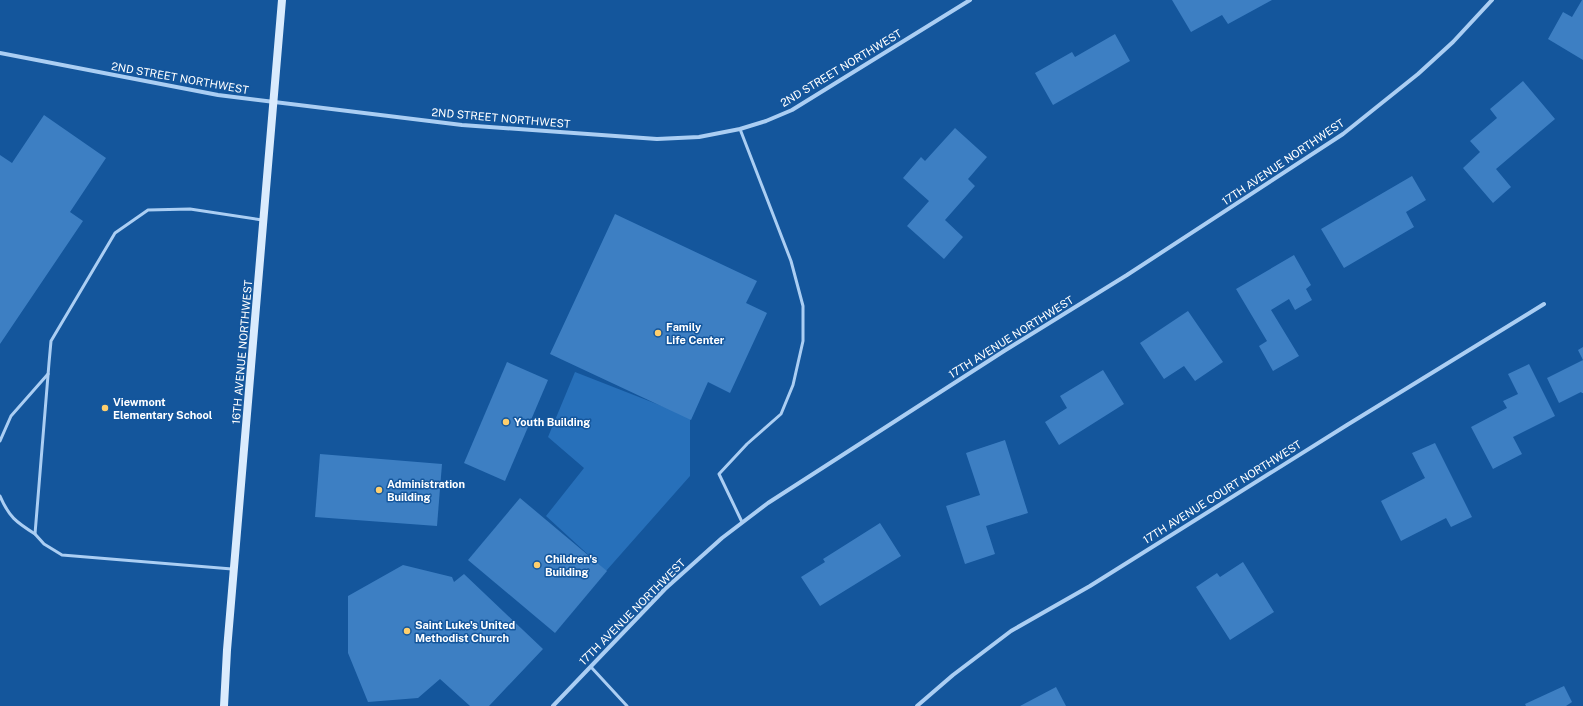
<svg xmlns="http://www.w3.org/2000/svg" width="1583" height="706" font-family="'Public Sans',sans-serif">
  <rect width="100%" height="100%" fill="#14569c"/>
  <path fill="#2770ba" d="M575,372L690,417V476L606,571L546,516L584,468L548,437Z"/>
  <g fill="#3d7fc3">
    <path d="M1172,0H1272L1228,24L1222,15L1191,32Z"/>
    <path d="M1582,0H1583V60L1548,39L1563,12L1572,17Z"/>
    <path d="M1115,34L1130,61L1053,105L1035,73L1072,52L1075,57Z"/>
    <path d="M1523,81L1555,119L1496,169L1511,187L1493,203L1463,168L1480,152L1470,141L1497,118L1490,109Z"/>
    <path d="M44,115L106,158L70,212L83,221L0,344V155L12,163Z"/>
    <path d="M955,128L987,157L968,179L975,186L945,220L963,237L944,259L907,226L929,201L903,178L921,157L925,161Z"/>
    <path d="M1412,176L1426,200L1406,212L1414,227L1344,268L1321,229Z"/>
    <path d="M615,214L757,281L746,303L767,313L730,393L708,382L691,420L550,354Z"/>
    <path d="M1294,255L1311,285L1306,289L1312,300L1295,310L1289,299L1271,310L1299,356L1273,371L1259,346L1267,341L1236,289Z"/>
    <path d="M1188,311L1223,362L1195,381L1184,366L1164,379L1140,343Z"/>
    <path d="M1583,347V393H1582L1581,392L1559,403L1547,378L1583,360L1578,350Z"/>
    <path d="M507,362L548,380L505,481L464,463Z"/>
    <path d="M1529,364L1555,416L1513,437L1522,454L1493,469L1471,427L1507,408L1503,401L1518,394L1508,374Z"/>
    <path d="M1103,370L1124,404L1059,445L1045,422L1067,408L1060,396Z"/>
    <path d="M1005,440L1028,513L986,526L995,554L965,564L946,506L980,495L966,453Z"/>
    <path d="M1435,443L1472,517L1451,527L1446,518L1401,541L1381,501L1425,478L1412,453Z"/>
    <path d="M320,454L442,464L437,526L315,517Z"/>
    <path d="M520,498L607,571L555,633L468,560Z"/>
    <path d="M880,523L901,556L820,606L801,577L825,562L823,559Z"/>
    <path d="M1243,562L1274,612L1230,640L1196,587L1217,573L1220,577Z"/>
    <path d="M403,565L452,577L454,582L464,574L543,649L489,706H470L440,679L418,698L368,702L348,653V596Z"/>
    <path d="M1564,686L1572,702L1566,706H1526L1525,704Z"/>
    <path d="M1056,687L1066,706H1020Z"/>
  </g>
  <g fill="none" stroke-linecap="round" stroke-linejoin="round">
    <g stroke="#abcef3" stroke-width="3">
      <path d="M740,129L791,261L803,306V341L793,385L781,414L747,444L719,474L742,522"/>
      <path d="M0,441L11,416L48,374"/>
      <path d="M0,496C9,517 16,522 35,534"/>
      <path d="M232,569L62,555L44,544L35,534L49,363L51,341L115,233L148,210L190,209L262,220"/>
      <path d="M591,667L627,706"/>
    </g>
    <g stroke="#abcef3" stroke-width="4">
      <path d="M0,53L218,95L462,125L657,139L699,137L740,129L766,121L792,110L970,0"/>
      <path d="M553,706L665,589L722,538L768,503L1004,351L1127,275L1343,134L1418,74L1453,42L1492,0"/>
      <path d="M917,706L953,675L1011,631L1090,586L1347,425L1544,304"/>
    </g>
    <path stroke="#daebfd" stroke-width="8" d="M224,706L227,650L282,0"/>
  </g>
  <g fill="#ffcf6d" stroke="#14569c" stroke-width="1.5">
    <circle cx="658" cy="333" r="4"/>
    <circle cx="105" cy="408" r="4"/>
    <circle cx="506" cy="422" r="4"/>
    <circle cx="379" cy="490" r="4"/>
    <circle cx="537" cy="565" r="4"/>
    <circle cx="407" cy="631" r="4"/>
  </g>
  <g text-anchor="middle" stroke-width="3" stroke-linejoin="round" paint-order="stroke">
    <g font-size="11" fill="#fff" stroke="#14569c">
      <text transform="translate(841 68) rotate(-31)" y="4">2ND STREET NORTHWEST</text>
      <text transform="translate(180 78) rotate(10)" y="4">2ND STREET NORTHWEST</text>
      <text transform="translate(501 118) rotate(5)" y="4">2ND STREET NORTHWEST</text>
      <text transform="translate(1283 162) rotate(-34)" y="4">17TH AVENUE NORTHWEST</text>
      <text transform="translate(1011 337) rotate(-32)" y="4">17TH AVENUE NORTHWEST</text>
      <text transform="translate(242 352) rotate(-85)" y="4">16TH AVENUE NORTHWEST</text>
      <text transform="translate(1222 492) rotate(-32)" y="4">17TH AVENUE COURT NORTHWEST</text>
      <text transform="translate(632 612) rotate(-45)" y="4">17TH AVENUE NORTHWEST</text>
    </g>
    <g font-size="11" font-weight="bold" fill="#fff" stroke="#14569c" text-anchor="start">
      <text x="666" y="331">Family<tspan x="666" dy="13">Life Center</tspan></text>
      <text x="113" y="406">Viewmont<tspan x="113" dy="13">Elementary School</tspan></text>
      <text x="514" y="426">Youth Building</text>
      <text x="387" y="488">Administration<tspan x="387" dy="13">Building</tspan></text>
      <text x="545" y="563">Children's<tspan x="545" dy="13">Building</tspan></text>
      <text x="415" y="629">Saint Luke's United<tspan x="415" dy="13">Methodist Church</tspan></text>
    </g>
  </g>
</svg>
